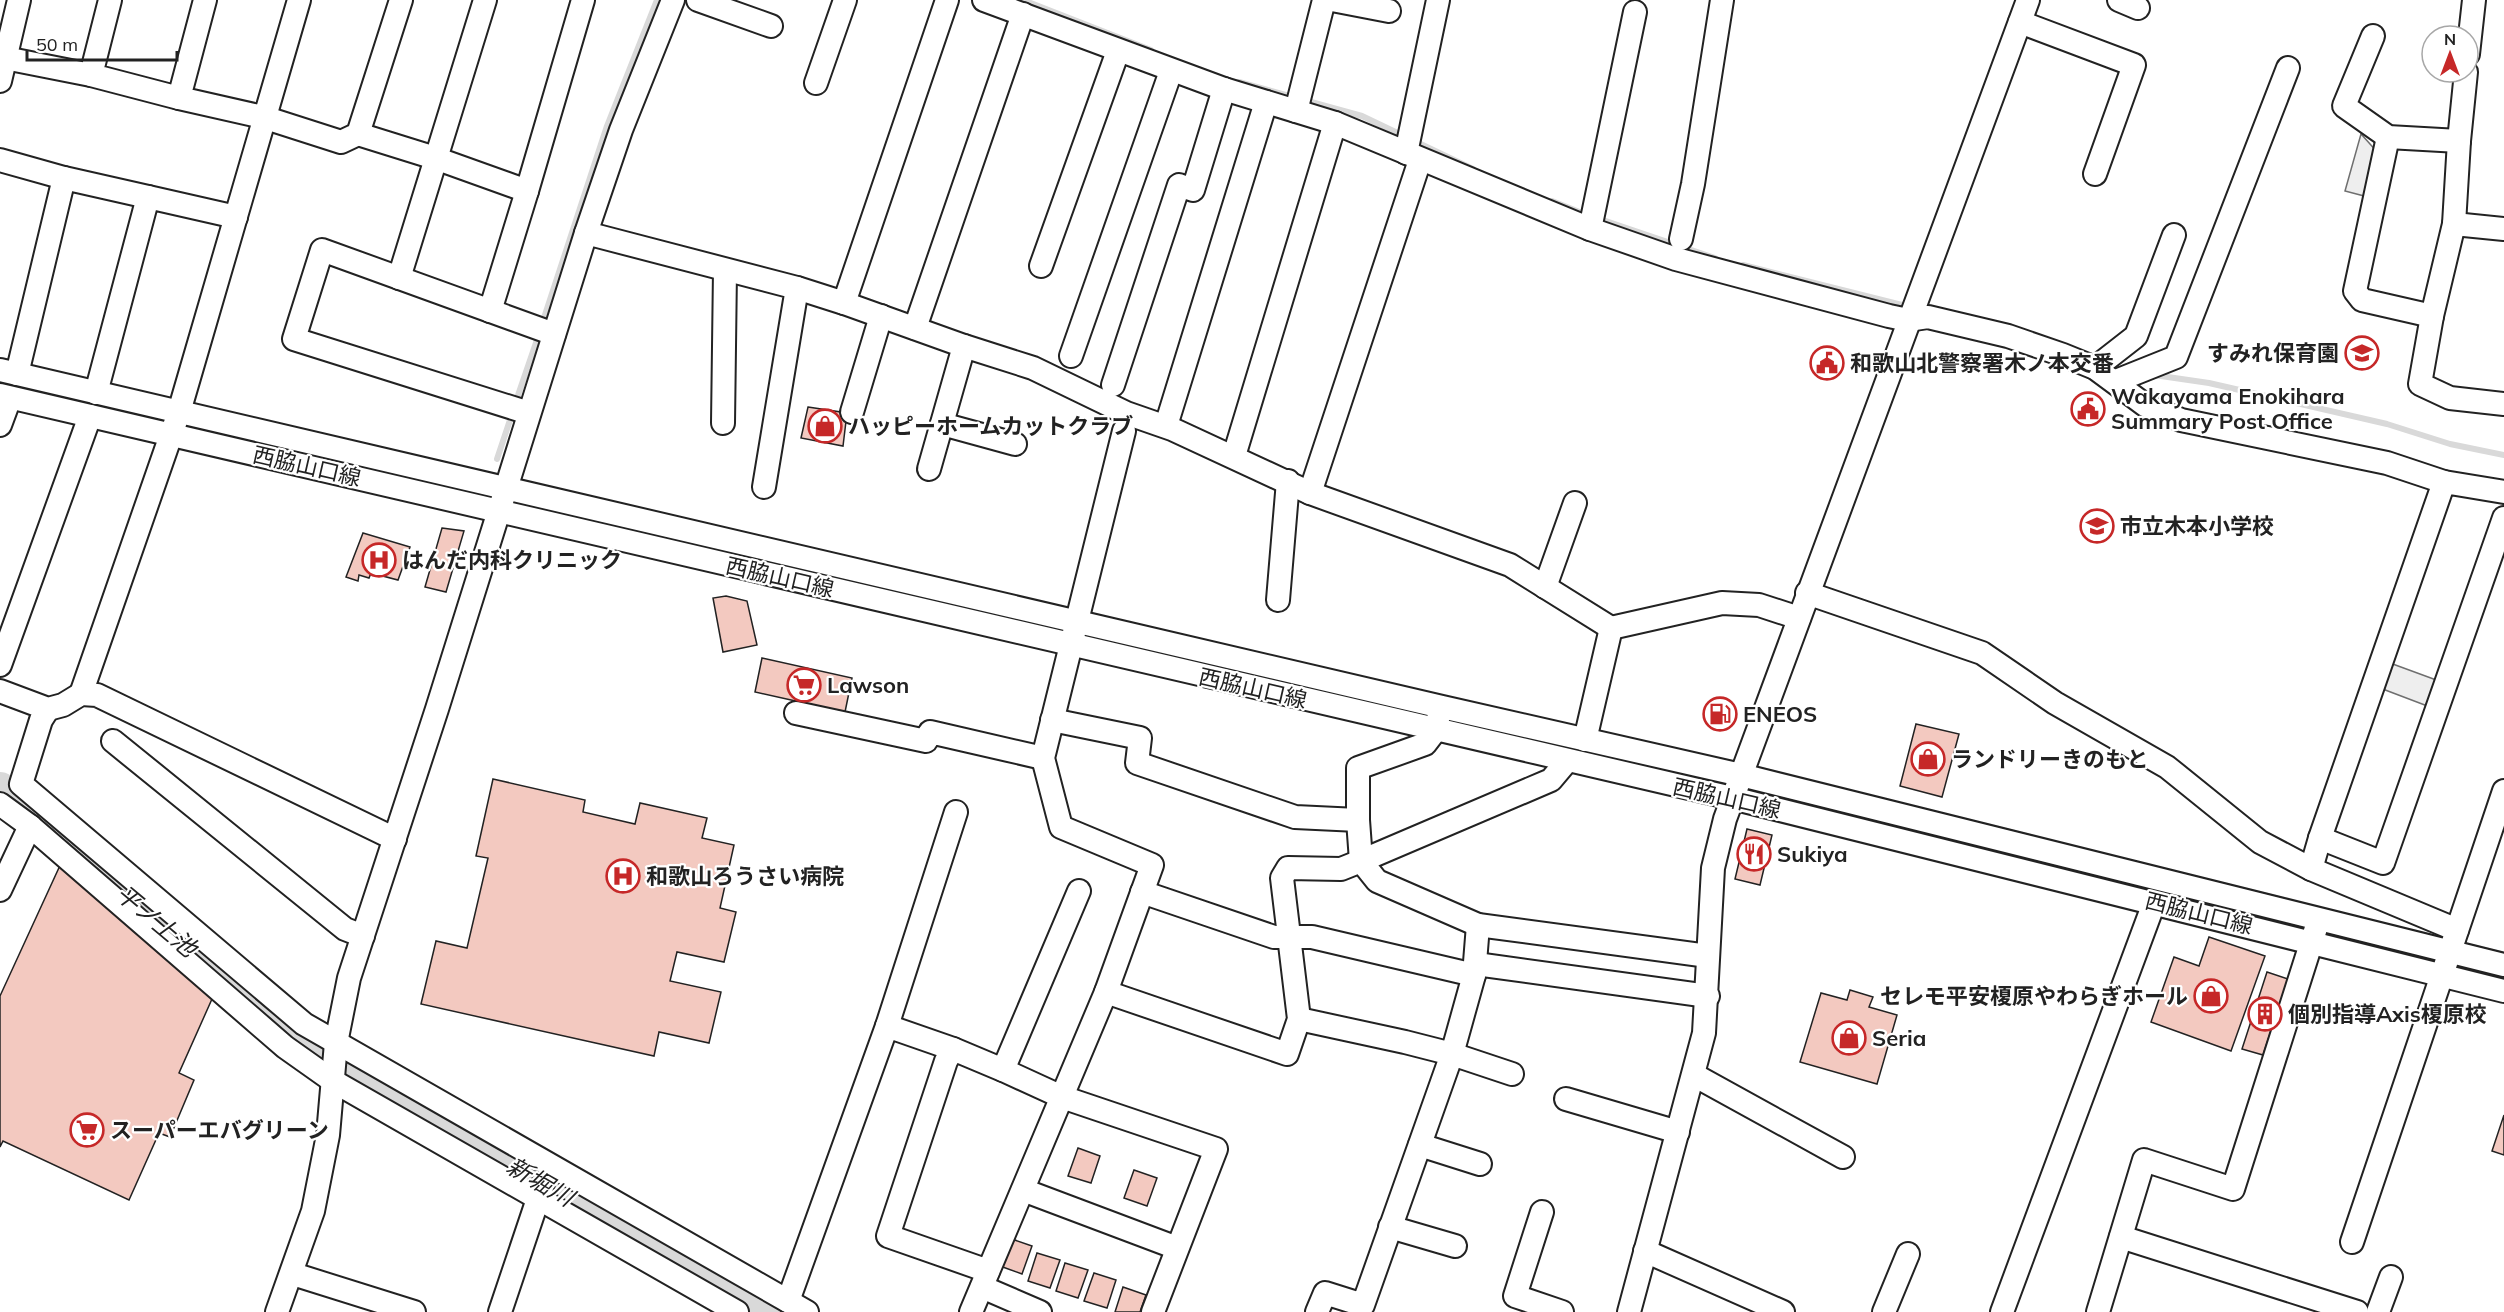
<svg xmlns="http://www.w3.org/2000/svg" width="2504" height="1312" font-family="Mulish,'Noto Sans JP',sans-serif">
  <rect width="100%" height="100%" fill="#fff"/>
  <g fill="#eee" stroke="#6f6f6f" stroke-width="1.5">
    <path d="M2361,134L2379,154L2368,197L2345,191Z"/>
    <path d="M2390,663L2439,681L2430,707L2380,688Z"/>
  </g>
  <g fill="none" stroke-linecap="round" stroke-linejoin="round">
    <g stroke="#d9d9d9" stroke-width="6">
      <path d="M1023,0L1151,50"/>
      <path d="M1239,82L1362,116L1473,169"/>
      <path d="M1552,201L1587,215"/>
      <path d="M1597,218L1715,258"/>
      <path d="M1743,265L1910,307"/>
      <path d="M542,324L607,126L657,0"/>
      <path d="M2154,375L2209,383L2387,424L2450,444L2504,455"/>
      <path d="M515,404L539,334"/>
      <path d="M497,459L512,414"/>
      <path d="M312,1051L313,1038"/>
    </g>
    <path stroke="#d9d9d9" stroke-width="36" d="M0,790L312,1051L767,1312"/>
  </g>
  <g fill="#f3c9c0" stroke="#222" stroke-width="1.5">
    <path d="M808,407L847,413L843,446L801,438Z"/>
    <path d="M442,528L464,531L446,592L425,587Z"/>
    <path d="M363,533L410,547L398,580L371,573L369,578L359,575L358,581L346,577Z"/>
    <path d="M726,596L747,601L757,645L723,652L713,598Z"/>
    <path d="M762,658L852,678L845,712L755,692Z"/>
    <path d="M1916,724L1959,734L1942,797L1900,786Z"/>
    <path d="M493,779L585,800L583,812L635,824L640,803L707,818L702,838L734,845L720,908L736,912L724,962L677,952L670,981L721,992L709,1043L659,1032L654,1056L421,1004L436,941L467,948L488,858L476,856Z"/>
    <path d="M1747,829L1772,835L1760,885L1735,879Z"/>
    <path d="M63,859L216,990L179,1073L194,1080L170,1137L159,1133L129,1200L3,1141L0,1147V996Z"/>
    <path d="M2209,937L2265,956L2231,1051L2151,1022L2174,957L2199,966Z"/>
    <path d="M2267,972L2288,979L2263,1055L2242,1049Z"/>
    <path d="M1850,990L1873,997L1869,1007L1897,1015L1877,1084L1800,1062L1821,993L1847,1000Z"/>
    <path d="M2504,1115V1155L2492,1151Z"/>
    <path d="M1078,1148L1100,1156L1091,1183L1068,1176Z"/>
    <path d="M1134,1170L1157,1178L1147,1206L1124,1198Z"/>
    <path d="M1009,1238L1032,1246L1022,1274L1000,1266Z"/>
    <path d="M1037,1253L1060,1260L1050,1288L1028,1281Z"/>
    <path d="M1065,1263L1088,1270L1078,1298L1056,1291Z"/>
    <path d="M1094,1273L1116,1280L1107,1308L1084,1301Z"/>
    <path d="M1123,1287L1146,1295L1140,1312H1115Z"/>
  </g>
  <g fill="none" stroke-linecap="round" stroke-linejoin="round">
    <defs>
      <g id="minor">
        <path d="M110,0L91,75L179,98"/>
        <path d="M205,0L179,98L263,117L341,142L358,134L401,0"/>
        <path d="M698,0L771,26"/>
        <path d="M984,0L1224,89L1335,123L1590,229L1676,259L1889,316L1908,320L1928,317L2008,336L2063,355L2095,368L2145,405L2181,420L2387,463L2444,482"/>
        <path d="M1332,0L1389,11"/>
        <path d="M2119,0L2138,8"/>
        <path d="M2020,22L2134,65L2095,174"/>
        <path d="M2373,36L2344,106L2388,137L2459,141"/>
        <path d="M2468,54L2474,0"/>
        <path d="M0,57L91,75"/>
        <path d="M2466,72L2459,141L2454,224L2432,316L2420,384L2450,398L2504,404"/>
        <path d="M0,81L19,0"/>
        <path d="M816,83L845,0"/>
        <path d="M1296,111L1324,0"/>
        <path d="M358,134L435,158L527,191L583,0"/>
        <path d="M2388,137L2355,291L2362,300L2432,316"/>
        <path d="M1406,153L1438,0"/>
        <path d="M0,160L64,178"/>
        <path d="M2454,224L2504,229"/>
        <path d="M1590,229L1635,12"/>
        <path d="M586,233L797,288L764,487"/>
        <path d="M1681,239L1693,184L1722,0"/>
        <path d="M1041,266L1118,51"/>
        <path d="M399,278L485,0"/>
        <path d="M797,288L844,303L947,0"/>
        <path d="M844,303L964,346L929,469"/>
        <path d="M490,311L527,191"/>
        <path d="M915,328L1023,14"/>
        <path d="M964,346L1033,368L1126,413L1172,429L1310,493L1510,565L1611,628"/>
        <path d="M1071,356L1171,71"/>
        <path d="M2095,368L2136,336L2174,235"/>
        <path d="M0,370L1442,707L1741,775L2504,965"/>
        <path d="M17,374L64,178L148,197"/>
        <path d="M2116,381L2176,357L2288,68"/>
        <path d="M1113,385L1179,185L1193,190L1224,89"/>
        <path d="M96,393L148,197L236,217"/>
        <path d="M0,395L1732,798L2504,991"/>
        <path d="M852,412L881,316"/>
        <path d="M529,413L294,339L322,250L554,334"/>
        <path d="M1169,416L1266,102"/>
        <path d="M723,423L725,270"/>
        <path d="M942,424L1015,444"/>
        <path d="M0,425L10,398"/>
        <path d="M1234,456L1335,123"/>
        <path d="M1310,493L1420,160"/>
        <path d="M1545,587L1575,503"/>
        <path d="M1807,593L1982,653L2055,703L2167,767L2260,842L2311,869L2457,930"/>
        <path d="M1278,600L1288,481"/>
        <path d="M0,665L90,416"/>
        <path d="M0,691L48,709L63,705L81,694L97,695L395,839"/>
        <path d="M81,694L179,412L299,0"/>
        <path d="M48,709L41,720L21,784L304,1024L807,1312"/>
        <path d="M796,713L926,741L930,732L1043,758"/>
        <path d="M1052,720L1140,738L1137,763L1295,817L1358,820V768L1425,744L1435,731L1438,719"/>
        <path d="M1585,740L1611,628L1722,603L1759,605L1799,618"/>
        <path d="M113,741L345,929L363,936"/>
        <path d="M0,804L30,826L285,1047L333,1081L737,1312"/>
        <path d="M1358,820L1361,861L1551,780L1567,761"/>
        <path d="M2320,838L2383,863L2504,518"/>
        <path d="M2311,869L2320,838L2444,482L2504,492"/>
        <path d="M0,890L30,826"/>
        <path d="M1142,892L1274,937H1312L1474,975"/>
        <path d="M1476,964L1708,996"/>
        <path d="M1106,992L1287,1054L1299,1019L1282,878L1288,868L1341,869L1361,861L1377,881L1478,925L1708,956"/>
        <path d="M1299,1019L1405,1042L1452,1054L1474,975L1478,925"/>
        <path d="M887,1026L956,812"/>
        <path d="M1003,1070L1062,1097L1216,1149L1153,1312"/>
        <path d="M1694,1075L1843,1157"/>
        <path d="M1566,1099L1678,1132"/>
        <path d="M1420,1145L1480,1164"/>
        <path d="M1023,1190L1177,1248"/>
        <path d="M1542,1212L1515,1296L1562,1312"/>
        <path d="M1390,1227L1455,1246"/>
        <path d="M2121,1237L2357,1312"/>
        <path d="M2352,1242L2504,791"/>
        <path d="M1645,1251L1783,1312"/>
        <path d="M988,1271L888,1236L946,1061L953,1049L1003,1070L1079,891"/>
        <path d="M293,1274L414,1312"/>
        <path d="M982,1287L1040,1312"/>
        <path d="M788,1301L887,1026L953,1049"/>
        <path d="M277,1312L313,1211L328,1135L336,1043L349,978L437,709L586,233L621,130L673,0"/>
        <path d="M500,1312L543,1184"/>
        <path d="M971,1312L1106,992L1152,865L1061,827L1043,758L1124,431"/>
        <path d="M1317,1312L1325,1293L1363,1305L1452,1054L1512,1074"/>
        <path d="M1629,1312L1704,1033L1713,868L1725,819L2028,0"/>
        <path d="M1884,1312L1908,1254"/>
        <path d="M2002,1312L2154,903"/>
        <path d="M2098,1312L2144,1160L2233,1189L2316,928"/>
        <path d="M2378,1312L2391,1277"/>
      </g>
    </defs>
    <use href="#minor" stroke="#222" stroke-width="26"/>
    <use href="#minor" stroke="#fff" stroke-width="22"/>
  </g>
  <defs>
    <symbol id="school-ring" viewBox="-11 -11 22 22"><circle r="9.5" fill="#fff" stroke="#c62828" stroke-width="1.5"/><path d="M0-5L7-2L0 1L-7-2ZM-4 1L0 2.5L4 1V4Q0 6-4 4Z" fill="#c62828"/></symbol>
    <symbol id="civic-ring" viewBox="-11 -11 22 22"><circle r="9.5" fill="#fff" stroke="#c62828" stroke-width="1.5"/><path d="M-.6-6.5H3V-4.5H.6V-3L4-1V1h2V6H-6V1h2V-1L-.6-3ZM-1.2 2.5V6h2.4V2.5Z" fill="#c62828"/></symbol>
    <symbol id="shop-ring" viewBox="-11 -11 22 22"><circle r="9.5" fill="#fff" stroke="#c62828" stroke-width="1.5"/><path d="M-5-2.5h2.3a2.7 3.5 0 0 1 5.4 0H5L5.5 6h-11ZM-1.5-2.5h3a1.5 2.3 0 0 0-3 0Z" fill="#c62828"/></symbol>
    <symbol id="hospital-ring" viewBox="-11 -11 22 22"><circle r="9.5" fill="#fff" stroke="#c62828" stroke-width="1.5"/><path d="M-5-5h3v3.5h4V-5h3V5h-3V1.5h-4V5h-3Z" fill="#c62828"/></symbol>
    <symbol id="supermarket-ring" viewBox="-11 -11 22 22"><circle r="9.5" fill="#fff" stroke="#c62828" stroke-width="1.5"/><path d="M-6-5.5h2.5l.6 2H6L4.5 2H-2.5L-4.4-4H-6ZM-1.5 3.2a1.3 1.3 0 1 0 .1 0ZM3 3.2a1.3 1.3 0 1 0 .1 0Z" fill="#c62828"/></symbol>
    <symbol id="fuel-ring" viewBox="-11 -11 22 22"><circle r="9.5" fill="#fff" stroke="#c62828" stroke-width="1.5"/><path d="M-5.5-6h7V0h2V4h1.3V-2.5L3-4.5l.8-.8L6-3V5H2.5V1h-1V6h-7ZM-4.2-4.7v3.2H.2V-4.7Z" fill="#c62828"/></symbol>
    <symbol id="restaurant-ring" viewBox="-11 -11 22 22"><circle r="9.5" fill="#fff" stroke="#c62828" stroke-width="1.5"/><path d="M-5-6h1v4h1v-4h1v4h1v-4h1v5L-1.5 .5V6h-2V.5L-5-1ZM5-6V6H3V1.5H1.5Q1.5-4 5-6Z" fill="#c62828"/></symbol>
    <symbol id="building-ring" viewBox="-11 -11 22 22"><circle r="9.5" fill="#fff" stroke="#c62828" stroke-width="1.5"/><path d="M-4-6H4V6H1V3H-1V6H-4ZM-2.5-4.3h1.7v1.8h-1.7ZM.8-4.3h1.7v1.8H.8ZM-2.5-1h1.7V.8h-1.7ZM.8-1h1.7V.8H.8Z" fill="#c62828"/></symbol>
  </defs>
  <g fill-rule="evenodd">
    <use href="#school-ring" x="2343" y="334" width="38" height="38"/>
    <use href="#civic-ring" x="1808" y="344" width="38" height="38"/>
    <use href="#civic-ring" x="2069" y="390" width="38" height="38"/>
    <use href="#shop-ring" x="806" y="407" width="38" height="38"/>
    <use href="#school-ring" x="2078" y="507" width="38" height="38"/>
    <use href="#hospital-ring" x="360" y="541" width="38" height="38"/>
    <use href="#supermarket-ring" x="785" y="666" width="38" height="38"/>
    <use href="#fuel-ring" x="1701" y="695" width="38" height="38"/>
    <use href="#shop-ring" x="1909" y="740" width="38" height="38"/>
    <use href="#restaurant-ring" x="1735" y="835" width="38" height="38"/>
    <use href="#hospital-ring" x="604" y="857" width="38" height="38"/>
    <use href="#shop-ring" x="2192" y="977" width="38" height="38"/>
    <use href="#building-ring" x="2246" y="995" width="38" height="38"/>
    <use href="#shop-ring" x="1830" y="1019" width="38" height="38"/>
    <use href="#supermarket-ring" x="68" y="1111" width="38" height="38"/>
  </g>
  <g text-anchor="middle" stroke-width="4.5" stroke-linejoin="round" paint-order="stroke">
    <g font-size="22" font-weight="bold" fill="#222" stroke="#fff" text-anchor="start">
      <text x="2339" y="361" text-anchor="end">すみれ保育園</text>
      <text x="1850" y="371">和歌山北警察署木ノ本交番</text>
      <text x="2111" y="404">Wakayama Enokihara<tspan x="2111" dy="25">Summary Post Office</tspan></text>
      <text x="848" y="434">ハッピーホームカットクラブ</text>
      <text x="2120" y="534">市立木本小学校</text>
      <text x="402" y="568">はんだ内科クリニック</text>
      <text x="827" y="693">Lawson</text>
      <text x="1743" y="722">ENEOS</text>
      <text x="1951" y="767">ランドリーきのもと</text>
      <text x="1777" y="862">Sukiya</text>
      <text x="646" y="884">和歌山ろうさい病院</text>
      <text x="2188" y="1004" text-anchor="end">セレモ平安榎原やわらぎホール</text>
      <text x="2288" y="1022">個別指導Axis榎原校</text>
      <text x="1872" y="1046">Seria</text>
      <text x="110" y="1138">スーパーエバグリーン</text>
    </g>
    <g font-size="22" fill="#222" stroke="#fff">
      <text transform="translate(307 466) rotate(13)" y="8">西脇山口線</text>
      <text transform="translate(780 577) rotate(13)" y="8">西脇山口線</text>
      <text transform="translate(1253 688) rotate(13)" y="8">西脇山口線</text>
      <text transform="translate(1727 798) rotate(13)" y="8">西脇山口線</text>
      <text transform="translate(2199 913) rotate(14)" y="8">西脇山口線</text>
    </g>
    <g font-size="24" font-style="italic" fill="#222" stroke="#fff">
      <text transform="translate(156 921) rotate(40)" y="8">平ノ上池</text>
      <text transform="translate(540 1182) rotate(30)" y="8">新堀川</text>
    </g>
  </g>
  <g transform="translate(2450 54)"><circle r="28" fill="#ffffff" stroke="#a7a7a7" stroke-width="1.5"/>
  <path d="M0-4.5L10 22L0 15L-10 22Z" fill="#c62828"/>
  <text y="-9" font-size="16" font-weight="bold" text-anchor="middle" fill="#222222">N</text>
  </g>
  <path d="M27 51v9h150v-9" fill="none" stroke="#222222" stroke-width="3"/>
  <text x="36" y="51" font-size="18" fill="#222222" stroke="#ffffff" stroke-width="4.5" paint-order="stroke">50 m</text>
</svg>
